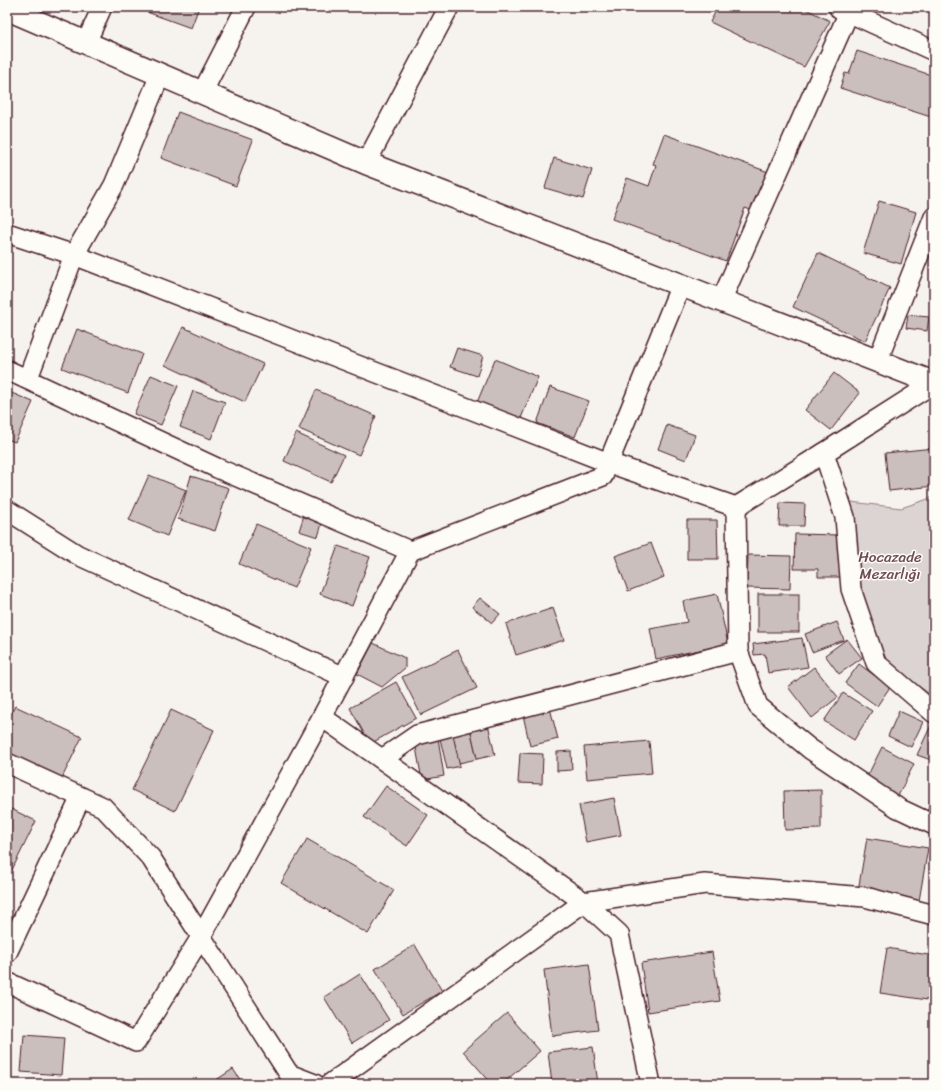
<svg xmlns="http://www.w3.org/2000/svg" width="941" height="1091" font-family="Sriracha,sans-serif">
  <rect width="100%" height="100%" fill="#f6f3ef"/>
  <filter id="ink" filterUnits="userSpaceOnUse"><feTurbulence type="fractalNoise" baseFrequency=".025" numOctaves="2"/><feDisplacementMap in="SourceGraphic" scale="8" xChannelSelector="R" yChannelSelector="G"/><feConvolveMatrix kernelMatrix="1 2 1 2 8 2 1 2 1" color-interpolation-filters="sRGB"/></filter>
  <g filter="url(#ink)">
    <path fill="#dcd4d2" stroke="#937a7e" d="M934,497V697L875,655L845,571L851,502L901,508Z"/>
    <g fill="#cbbfbe" stroke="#4a1f2b">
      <path d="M133,7H199L191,28Z"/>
      <path d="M718,7H802L830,21L804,67L710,22Z"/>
      <path d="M857,51L934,76V118L840,88L845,73L849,74Z"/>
      <path d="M178,112L253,140L236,186L161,158Z"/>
      <path d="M664,134L782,177L767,216L745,208L726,261L612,219L627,178L649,186L656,165L653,164Z"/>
      <path d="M554,158L592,170L583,199L545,188Z"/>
      <path d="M879,201L916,212L901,264L863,253Z"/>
      <path d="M818,253L890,288L865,341L793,307Z"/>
      <path d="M908,315L929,317L927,331L906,328Z"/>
      <path d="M183,327L263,364L245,402L165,365Z"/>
      <path d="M77,329L142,354L128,393L62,368Z"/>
      <path d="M457,348L483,356L477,376L450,367Z"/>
      <path d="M495,359L538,377L519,423L476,405Z"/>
      <path d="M834,373L860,393L831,430L805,410Z"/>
      <path d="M151,375L178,386L161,425L134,414Z"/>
      <path d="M550,387L589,401L575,437L537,423Z"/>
      <path d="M316,390L376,416L359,455L299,429Z"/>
      <path d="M7,391L33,402L15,442L7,439Z"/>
      <path d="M193,391L225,402L211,439L180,427Z"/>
      <path d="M667,425L695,435L686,460L658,449Z"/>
      <path d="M296,433L344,455L331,482L284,461Z"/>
      <path d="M934,448V486L889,491L885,453Z"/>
      <path d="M149,475L186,490L167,536L129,520Z"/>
      <path d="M191,476L229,488L215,531L178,519Z"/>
      <path d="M780,503L805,504L804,526H779Z"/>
      <path d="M304,515L323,520L318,537L299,531Z"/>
      <path d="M687,520H717L718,559H687Z"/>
      <path d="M256,524L311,547L294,588L239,564Z"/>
      <path d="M795,534L841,535L840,577H818V569H794Z"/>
      <path d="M651,543L664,577L628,591L615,556Z"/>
      <path d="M338,546L370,557L352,606L320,594Z"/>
      <path d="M748,555L791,556L790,589L747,588Z"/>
      <path d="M717,594L728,644L656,659L650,629L687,622L683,601Z"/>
      <rect x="758" y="594" width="41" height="38"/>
      <path d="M480,598L500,614L492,623L472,607Z"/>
      <path d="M553,608L564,640L516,655L506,624Z"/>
      <path d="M837,622L844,640L812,652L805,634Z"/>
      <path d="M802,638L808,667L768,673L765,654L754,655L753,644Z"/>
      <path d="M847,639L862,658L839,674L825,655Z"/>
      <path d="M373,643L405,658V668L382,687L357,674Z"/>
      <path d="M458,650L477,688L421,715L402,677Z"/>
      <path d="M859,664L890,687L877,706L845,683Z"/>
      <path d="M814,667L838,697L812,718L788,687Z"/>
      <path d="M396,682L416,718L370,744L350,708Z"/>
      <path d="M843,693L872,711L854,740L824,721Z"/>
      <path d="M15,706L82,737L62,778L7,752V722Z"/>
      <path d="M550,708L558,739L530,746L523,715Z"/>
      <path d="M171,710L214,730L175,811L132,790Z"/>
      <path d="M899,711L923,722L911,747L888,736Z"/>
      <path d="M933,721L934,722V761L917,755Z"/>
      <path d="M488,724L495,755L477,759L470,728Z"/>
      <path d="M470,728L477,759L459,763L452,731Z"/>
      <path d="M452,731L460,766L447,769L439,734Z"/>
      <path d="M438,738L444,776L422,780L415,742Z"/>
      <path d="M649,741L652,773L587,779L584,747Z"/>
      <path d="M882,747L914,764L898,796L866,779Z"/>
      <path d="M571,751L572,770L557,771V752Z"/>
      <path d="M520,753L543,754L542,784L518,783Z"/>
      <path d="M934,783V811L928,810Z"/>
      <path d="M386,786L428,815L407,846L364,817Z"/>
      <path d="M821,790V829L785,830L784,791Z"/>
      <path d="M614,798L621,835L586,842L579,805Z"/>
      <path d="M7,807L36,821L9,876L7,875Z"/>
      <path d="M867,838L928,848L919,901L858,891Z"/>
      <path d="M307,839L394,890L368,934L281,883Z"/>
      <path d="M415,945L442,991L403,1014L375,969Z"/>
      <path d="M887,948L934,956V1001L880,993Z"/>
      <path d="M712,952L720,1001L648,1012L641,963Z"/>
      <path d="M589,964L598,1030L552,1036L544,970Z"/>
      <path d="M360,974L389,1020L352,1043L324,997Z"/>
      <path d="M507,1013L540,1051L502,1084H492L463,1051Z"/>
      <path d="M24,1035L64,1038L61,1075L21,1072Z"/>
      <path d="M593,1047L598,1084H552L548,1052Z"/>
      <path d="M233,1069L243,1084H210Z"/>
    </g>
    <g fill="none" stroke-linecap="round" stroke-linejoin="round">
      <defs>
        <g id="street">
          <path d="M839,8L934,51"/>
          <path d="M86,43L102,7"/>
          <path d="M202,93L246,7"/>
          <path d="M366,163L449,7"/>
          <path d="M7,233L74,255L609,463L736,507L824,453L934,383"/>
          <path d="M721,301L849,12"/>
          <path d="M877,362L934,217"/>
          <path d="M7,370L217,468L410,551"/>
          <path d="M28,378L74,255L114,185L160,75"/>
          <path d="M824,453L845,517L851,589L876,663L934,713"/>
          <path d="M736,507L738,651L758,706L810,749L898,808L934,825"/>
          <path d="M7,510L78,555L344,677"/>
          <path d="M322,717L584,902L619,934L651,1084"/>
          <path d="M382,759L417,735L738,651"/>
          <path d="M7,763L103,807L151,858L289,1074L315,1084"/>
          <path d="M7,953L81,797"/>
          <path d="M7,982L136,1042L201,937L322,717L410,551L603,476L681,285"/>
          <path d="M330,1084L584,902L705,884L865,897L934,915"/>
        </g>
        <path id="secondary" d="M7,9L366,163L934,383"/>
      </defs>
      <use href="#street" stroke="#4a1f2b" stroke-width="22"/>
      <use href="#secondary" stroke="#4a1f2b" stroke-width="25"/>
      <use href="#street" stroke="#fdfcf7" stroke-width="19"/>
      <use href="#secondary" stroke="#fdfcf7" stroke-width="22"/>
    </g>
  </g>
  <g text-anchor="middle" stroke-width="3" stroke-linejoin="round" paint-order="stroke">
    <g font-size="15" fill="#6e4c55" stroke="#fdfcf7">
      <text x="890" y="562">Hocazade<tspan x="890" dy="17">Mezarlığı</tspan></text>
    </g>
  </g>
  <rect width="941" height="1091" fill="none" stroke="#fdfcf7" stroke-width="24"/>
  <rect x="12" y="12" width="917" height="1067" fill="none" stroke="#4a1f2b" stroke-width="1.5" filter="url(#ink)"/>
</svg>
